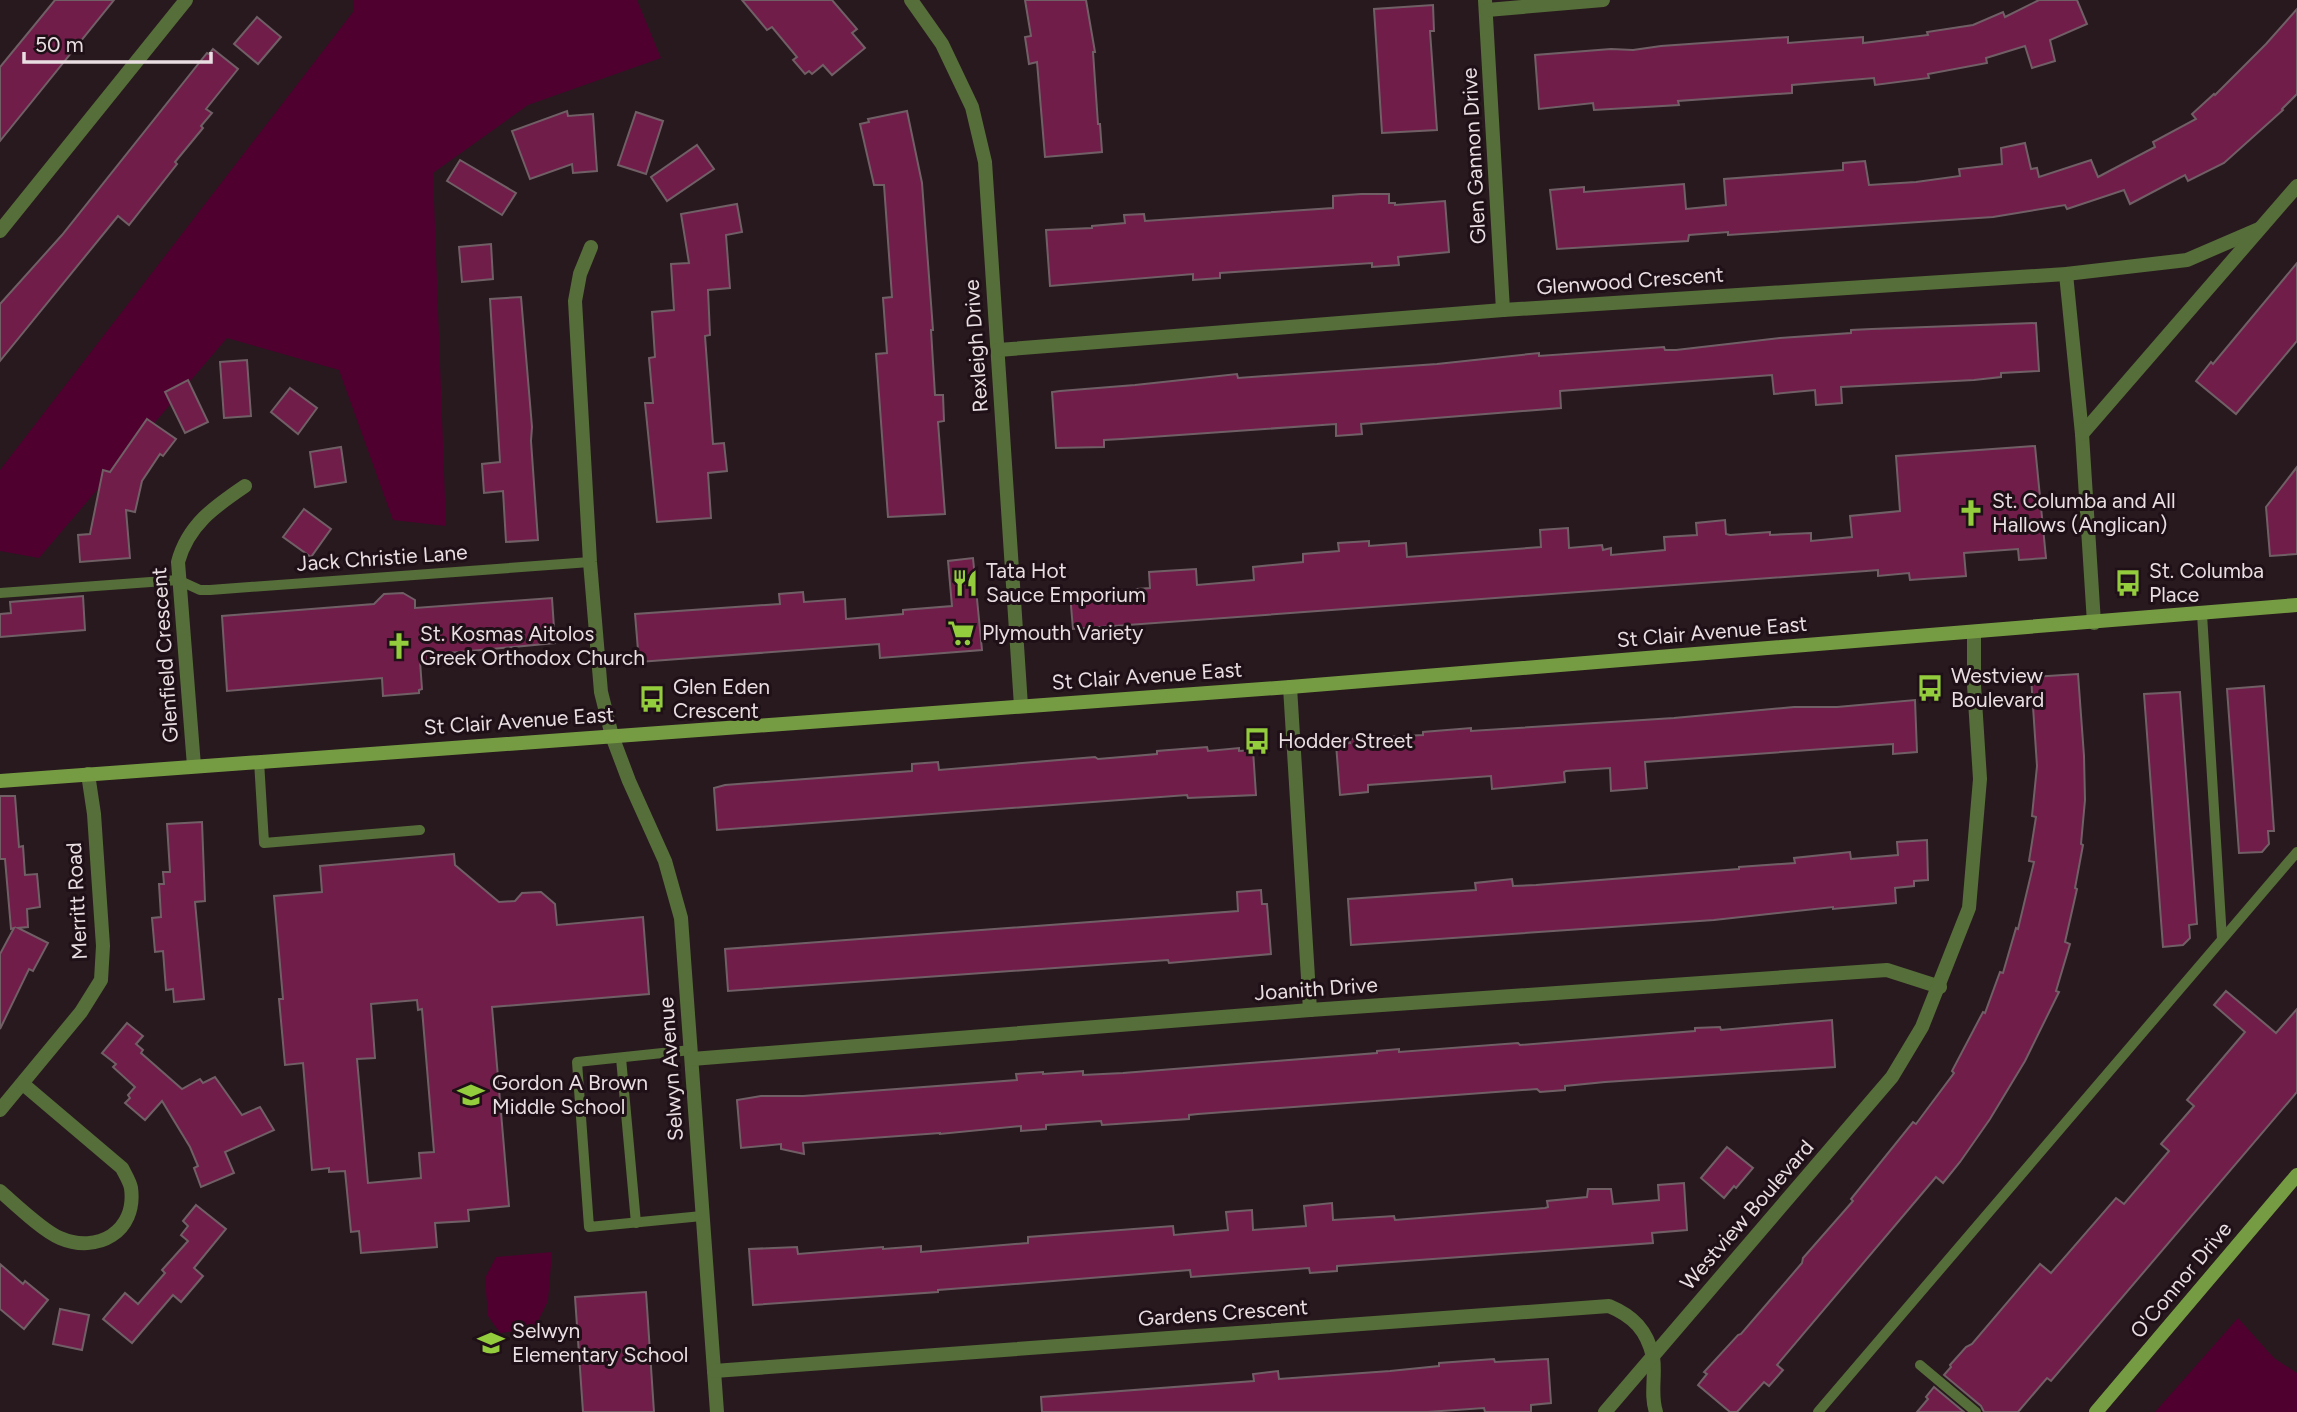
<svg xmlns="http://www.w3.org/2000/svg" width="2297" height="1412" font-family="Figtree,sans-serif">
  <rect width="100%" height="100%" fill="#28191f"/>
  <g fill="#4f002f">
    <path d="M354,0H637L661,58L528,105L433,173L446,526L393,520L339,370L227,338L39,558L0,551V470L353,12Z"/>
    <path d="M552,1252L548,1301L534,1329L500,1333L488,1316L485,1278L496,1257Z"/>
    <path d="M2238,1318L2274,1358L2297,1373V1412H2155Z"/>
  </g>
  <g fill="#701d4a" stroke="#715f66" stroke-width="2" fill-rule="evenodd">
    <path d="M55,0H114L0,141V67Z"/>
    <path d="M742,0H832L857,29L852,33L865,48L832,75L823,65L812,74L809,71L805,74L793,60L797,57L772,27L767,30Z"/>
    <path d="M1025,0H1086L1095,52H1093L1098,124H1100L1102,152L1045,157L1037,62L1029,64L1025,37L1031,36Z"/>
    <path d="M2039,0H2077L2087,24L2050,40L2055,61L2032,68L2025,46L1986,58L1987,63L1928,74L1929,78L1875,85L1874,78L1792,85V93L1678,101L1679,105L1594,110L1593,103L1539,109L1535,55L1611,49L1633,50L1661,46L1788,37V43L1863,37V43L1928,35L1927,32L1973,25L2003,12L2005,17Z"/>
    <path d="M1433,5L1434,31H1430L1437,130L1382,133L1374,9Z"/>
    <path d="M2297,9V94L2282,109L2283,110L2224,163L2188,181L2185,175L2130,204L2124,190L2067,209L2065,205L1993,217L1728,235V232L1689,235L1688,241L1557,249L1550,190L1584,187V192L1684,184L1686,209L1726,205L1724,179L1843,170V163L1865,161L1869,185L1916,182L1960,176L1959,169L2002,164L2001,148L2025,143L2031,169L2037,168L2039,177L2091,160L2098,177L2155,147L2153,142L2196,119L2192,114L2214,94L2215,95L2266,44Z"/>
    <path d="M257,17L281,37L258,64L234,44Z"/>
    <path d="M213,49L238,69L206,109L212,113L201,126L203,128L175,162L177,164L129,225L118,216L0,361V304L62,235L207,53L209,54Z"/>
    <path d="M567,111L568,116L593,114L597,171L573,173L572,164L530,179L512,131Z"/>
    <path d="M907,111L922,183L933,330H931L935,395H943L944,421L938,422L945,514L888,517L876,354L887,353L883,298L892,297L884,185H874L860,124L869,122L868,119Z"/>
    <path d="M636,112L663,121L646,174L618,165Z"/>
    <path d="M697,145L714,169L667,201L651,177Z"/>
    <path d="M460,160L516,193L502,215L447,181Z"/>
    <path d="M1361,194H1389V203H1395V205L1445,201L1449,252L1398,257L1399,265L1372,267V263L1220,273V278L1193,280V274L1050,286L1046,230L1092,228V226L1125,223L1124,215L1144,214L1145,221L1333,208V196Z"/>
    <path d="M737,204L742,232L726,235L730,288L708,290L710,335L705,336L713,444L724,443L727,471L708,473L711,518L657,522L645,403H653L649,358L655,357L652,312L674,310L671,264L689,263L681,214Z"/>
    <path d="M491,244L493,279L462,282L459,247Z"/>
    <path d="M2297,263V341L2236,414L2196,381L2211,362L2213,364Z"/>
    <path d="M521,297L532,427L531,441L538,540L506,542L503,491L484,493L482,464L500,462L490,299Z"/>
    <path d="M2036,323L2039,371L2001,373V377L1974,380L1841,387L1842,403L1816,405L1815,390L1774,394L1772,375L1560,391L1561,408L1361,424L1362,434L1336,436V424L1122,439L1104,440V447L1056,448L1052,392L1060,391L1135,385L1237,374L1238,378L1437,364L1539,353V356L1664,347L1665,350H1676L1780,338L1851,333V330L1872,329Z"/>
    <path d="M247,360L251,416L224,418L220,362Z"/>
    <path d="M188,380L208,422L185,433L165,392Z"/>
    <path d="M290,388L317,408L298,434L271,412Z"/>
    <path d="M147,419L176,439L163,456L160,454L142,481L135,512L126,510L130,558L80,562L78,535L90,534L103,470L110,472Z"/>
    <path d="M2035,446L2046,558L2019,560L2018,549L1964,553L1966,576L1910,580L1909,573L1878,576V570L1866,571L1073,629L1070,594L1150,588L1149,572L1196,569L1197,585L1254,580L1253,567L1303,562V554L1339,551L1338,543L1369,541V546L1406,543L1407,557L1489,551L1541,547L1540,530L1568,528L1569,548L1602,545L1603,550L1611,548V555L1665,550L1664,537L1697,535L1696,523L1725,520L1726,534L1730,535L1770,532V535L1811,533V541L1852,537L1850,516L1900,511L1896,456Z"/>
    <path d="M341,447L346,482L315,487L310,452Z"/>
    <path d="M2297,467V554L2270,556L2266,507Z"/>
    <path d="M304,509L331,529L311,557L283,537Z"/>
    <path d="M973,558L982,650L880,658L879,644L639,662L635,614L780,604L779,594L803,592L804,602L845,599L846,619L903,614V610L952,606L948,561Z"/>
    <path d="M403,593L415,600V608L552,598L555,643L449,653L450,658L420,661L422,689L419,690V693L383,696L382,678L227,691L222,616L374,604L384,594Z"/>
    <path d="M83,596L85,630L0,637V614L11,613L10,602Z"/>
    <path d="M2078,674L2084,756L2085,800L2081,844L2083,845L2075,888L2077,889L2065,942L2070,944L2056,991L2059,992L2025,1061L1990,1119L1960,1162L1943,1183L1936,1177L1777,1365L1783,1370L1769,1386L1764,1382L1737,1412H1730L1698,1385L1707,1374L1704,1372L1738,1335L1741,1334L1802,1263L1803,1258L1853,1201L1851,1199L1913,1122L1916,1124L1954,1073L1952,1071L1983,1012L1985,1013L2000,972L2003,973L2016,928L2018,929L2034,862L2029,861L2036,817L2032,816L2037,766L2031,677Z"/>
    <path d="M2264,686L2274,831H2268L2269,844L2262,852L2239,853L2227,689Z"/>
    <path d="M2180,692L2197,924L2189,925L2190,938L2183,945L2163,947L2144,694Z"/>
    <path d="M1915,700L1917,752L1893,754V744L1645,762L1647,788L1611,791L1610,768L1566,771L1564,772L1565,782L1492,789L1491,776L1368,785V792L1340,795L1336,744L1350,743L1349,739L1423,735V732L1471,728V731L1674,718L1794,707H1837Z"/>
    <path d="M1207,747L1208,751L1239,748V751L1253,750L1256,795L1188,798L1187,795L717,830L714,788L725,785L912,771V764L938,762L939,770L1095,757L1098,759L1157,754V751Z"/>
    <path d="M0,796H15L19,847L23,846L25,875L37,874L40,907L27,909L28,927L18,928L48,943L33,971L29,969L0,1029V954L14,928L11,929L5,859H0Z"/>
    <path d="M202,822L205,901L195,902L204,999L174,1002L173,989L166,990L163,951L155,952L152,918L161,917L159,884H164L163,872H170L167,824Z"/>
    <path d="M1927,840L1928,880L1914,881V886L1895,888L1896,903L1833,909V907L1714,920L1351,945L1348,899L1476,890L1475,883L1512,879L1513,886L1536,885L1739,869V867L1795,863L1794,858L1850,852L1851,859L1898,855L1897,842Z"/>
    <path d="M454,854L455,865L499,902L515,901L522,893L541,892L555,904L557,925L643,917L649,994L492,1007L509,1206L468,1210L469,1221L435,1223L437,1247L361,1253L359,1231L351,1232L345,1171L329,1172V1168L312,1170L303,1063L285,1065L279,999H283L274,896L322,892L320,866ZM417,1000L418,1010L422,1009L434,1152L419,1153L421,1178L368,1183L357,1059L375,1058L371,1004Z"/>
    <path d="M1261,890L1262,904H1267L1271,954L1169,963L1168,960L728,991L725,949L1238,911L1237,892Z"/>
    <path d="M2226,991L2276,1033L2297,1009V1092L2051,1381L2047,1378L2018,1412H1984L1981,1406L1944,1375L1951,1367L1950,1365L1966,1347L1972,1344L2040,1264L2051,1273L2116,1198L2124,1204L2169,1151L2161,1144L2194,1106L2187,1100L2245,1032L2214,1005Z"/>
    <path d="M1832,1020L1835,1067L1605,1082L1565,1086V1090L1540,1092L1537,1089L1198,1114L1189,1115V1119L1102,1125L1101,1121L1046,1125V1129L1021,1131V1126L940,1134V1133L803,1143L804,1154L781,1149V1144L741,1148L737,1100L761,1096H803L1017,1080L1016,1074L1043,1072V1074L1083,1071V1075L1123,1073L1377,1053V1051L1399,1049V1052L1518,1043L1520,1045L1695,1031V1028L1720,1027L1721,1030Z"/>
    <path d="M127,1023L143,1036L136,1044L143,1050L141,1053L182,1089L200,1079L203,1083L215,1077L242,1115L260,1107L274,1130L225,1152L234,1173L201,1187L194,1168L198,1166L190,1147L162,1101L145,1120L125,1103L130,1098L128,1095L135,1087L113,1067L116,1064L102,1053Z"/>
    <path d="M1727,1147L1753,1168L1736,1188L1734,1186L1724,1198L1701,1178Z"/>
    <path d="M1684,1183L1687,1230L1652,1233L1653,1243L1337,1266V1271L1310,1273L1309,1268L1191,1277L1190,1270L977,1287L938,1290V1292L753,1305L749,1249L797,1247L798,1254L883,1247V1249L921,1246V1252L1028,1243V1237L1173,1226L1174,1235L1228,1230L1226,1212L1252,1210L1253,1230L1306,1226L1304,1206L1332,1203L1333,1220L1394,1216L1395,1220L1545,1208L1548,1207L1547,1201L1587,1197L1588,1189H1611L1613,1204L1659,1200L1658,1185Z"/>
    <path d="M196,1205L226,1229L194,1268L203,1276L181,1302L173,1295L132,1343L103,1319L125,1293L138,1304L165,1273L162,1270L188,1241L181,1235L188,1226L183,1221Z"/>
    <path d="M0,1264L23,1284L25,1281L48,1300L24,1329L0,1309Z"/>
    <path d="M646,1292L654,1412H583L575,1297Z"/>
    <path d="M60,1309L89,1315L82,1350L53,1344Z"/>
    <path d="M1494,1359L1495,1362L1548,1359L1551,1403L1531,1405V1412H1485L1484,1408L1427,1412H1042L1041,1397L1254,1381L1253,1374L1278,1371L1279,1379L1390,1371L1439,1366V1363Z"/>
    <path d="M1934,1387L1964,1412H1917L1928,1399L1926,1397Z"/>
  </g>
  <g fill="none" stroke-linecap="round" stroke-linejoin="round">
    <g stroke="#566e39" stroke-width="10">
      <path d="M0,593L178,580L200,590H210L590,562"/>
      <path d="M2202,614L2222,939"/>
      <path d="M259,761L264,843L420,830"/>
      <path d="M691,1050L577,1062L589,1227L702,1216"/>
      <path d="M621,1058L636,1223"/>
      <path d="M1920,1365L1976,1412"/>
      <path d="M1818,1412L2297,852"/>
    </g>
    <g stroke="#566e39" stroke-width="14">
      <path d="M911,0L942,44L972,107L985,162L1021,706"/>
      <path d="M1485,0L1503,310"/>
      <path d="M1487,10L1603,0"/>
      <path d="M0,231L186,0"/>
      <path d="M591,247L580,274L575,301L590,562L601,692L612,736L629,781L665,861L681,918L717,1412"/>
      <path d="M2066,274L2082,434L2094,623"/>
      <path d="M998,350L1503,310L2066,274L2187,260L2259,229"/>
      <path d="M2082,434L2297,186"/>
      <path d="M1290,687L1310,1010"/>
      <path d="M194,766L178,562C188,525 214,507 245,486"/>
      <path d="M692,1059L1310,1010L1887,970L1940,987"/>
      <path d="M0,1110L81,1012L101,980L103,946L94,814L88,774"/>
      <path d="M0,1191C15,1204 43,1231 60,1238C97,1254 137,1232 131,1188C130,1182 125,1174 122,1168L23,1084"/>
      <path d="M714,1371L1609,1306C1633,1316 1647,1330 1653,1357C1656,1376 1650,1394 1656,1412"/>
      <path d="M1605,1412L1892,1077L1922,1027L1969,908L1980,779L1974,685V632"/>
    </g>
    <g stroke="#769c43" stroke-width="14">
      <path d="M0,781L1290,687L2297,605"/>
      <path d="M2096,1412L2297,1175"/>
    </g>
  </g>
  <defs>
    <symbol id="church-bare" viewBox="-9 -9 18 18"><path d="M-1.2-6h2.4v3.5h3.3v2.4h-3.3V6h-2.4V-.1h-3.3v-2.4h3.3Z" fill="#93cc3d" stroke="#1e1016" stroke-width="2.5" paint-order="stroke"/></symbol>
    <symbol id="restaurant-bare" viewBox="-9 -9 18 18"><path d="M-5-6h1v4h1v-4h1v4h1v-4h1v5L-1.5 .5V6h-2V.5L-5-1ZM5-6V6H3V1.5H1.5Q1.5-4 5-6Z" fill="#93cc3d" stroke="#1e1016" stroke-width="2.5" paint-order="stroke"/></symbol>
    <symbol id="bus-bare" viewBox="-9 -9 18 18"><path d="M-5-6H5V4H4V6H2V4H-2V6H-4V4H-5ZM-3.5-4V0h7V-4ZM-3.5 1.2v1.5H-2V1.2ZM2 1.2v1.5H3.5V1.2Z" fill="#93cc3d" stroke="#1e1016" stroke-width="2.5" paint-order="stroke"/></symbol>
    <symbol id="supermarket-bare" viewBox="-9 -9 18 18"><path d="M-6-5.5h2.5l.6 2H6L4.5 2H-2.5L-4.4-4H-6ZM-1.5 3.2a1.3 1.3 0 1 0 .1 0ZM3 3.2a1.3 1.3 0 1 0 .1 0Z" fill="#93cc3d" stroke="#1e1016" stroke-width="2.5" paint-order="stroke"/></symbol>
    <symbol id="school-bare" viewBox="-9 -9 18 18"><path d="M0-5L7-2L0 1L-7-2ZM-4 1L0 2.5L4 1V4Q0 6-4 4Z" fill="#93cc3d" stroke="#1e1016" stroke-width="2.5" paint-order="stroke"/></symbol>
  </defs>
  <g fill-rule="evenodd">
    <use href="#church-bare" x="1952" y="494" width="38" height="38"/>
    <use href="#restaurant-bare" x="946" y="564" width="38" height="38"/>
    <use href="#bus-bare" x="2109" y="564" width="38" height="38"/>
    <use href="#supermarket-bare" x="942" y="614" width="38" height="38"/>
    <use href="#church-bare" x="380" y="627" width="38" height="38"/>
    <use href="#bus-bare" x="1911" y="669" width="38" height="38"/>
    <use href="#bus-bare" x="633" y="680" width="38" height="38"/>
    <use href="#bus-bare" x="1238" y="722" width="38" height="38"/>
    <use href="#school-bare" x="452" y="1076" width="38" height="38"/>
    <use href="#school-bare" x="472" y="1324" width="38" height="38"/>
  </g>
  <g text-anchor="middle" stroke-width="6" stroke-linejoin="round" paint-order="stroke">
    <g font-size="21" fill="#e9dee2" stroke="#1e1016">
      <text transform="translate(1474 156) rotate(-93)" y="7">Glen Gannon Drive</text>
      <text transform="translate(1630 281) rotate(-4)" y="7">Glenwood Crescent</text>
      <text transform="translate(976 346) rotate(-94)" y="7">Rexleigh Drive</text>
      <text transform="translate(382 558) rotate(-4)" y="7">Jack Christie Lane</text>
      <text transform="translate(1712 632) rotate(-5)" y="7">St Clair Avenue East</text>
      <text transform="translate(165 655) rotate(-94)" y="7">Glenfield Crescent</text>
      <text transform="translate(1147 676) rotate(-4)" y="7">St Clair Avenue East</text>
      <text transform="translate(519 721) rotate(-4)" y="7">St Clair Avenue East</text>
      <text transform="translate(77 901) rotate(-93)" y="7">Merritt Road</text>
      <text transform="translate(1316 989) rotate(-4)" y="7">Joanith Drive</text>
      <text transform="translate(671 1069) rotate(-94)" y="7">Selwyn Avenue</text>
      <text transform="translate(1747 1215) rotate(-49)" y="7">Westview Boulevard</text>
      <text transform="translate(2181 1280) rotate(-50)" y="7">O'Connor Drive</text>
      <text transform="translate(1223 1313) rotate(-4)" y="7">Gardens Crescent</text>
    </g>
    <g font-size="21" fill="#e9dee2" stroke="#1e1016" text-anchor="start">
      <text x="1992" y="508">St. Columba and All<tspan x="1992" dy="24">Hallows (Anglican)</tspan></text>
      <text x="986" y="578">Tata Hot<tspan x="986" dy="24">Sauce Emporium</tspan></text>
      <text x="2149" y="578">St. Columba<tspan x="2149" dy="24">Place</tspan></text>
      <text x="982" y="640">Plymouth Variety</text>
      <text x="420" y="641">St. Kosmas Aitolos<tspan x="420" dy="24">Greek Orthodox Church</tspan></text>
      <text x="1951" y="683">Westview<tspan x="1951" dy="24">Boulevard</tspan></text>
      <text x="673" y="694">Glen Eden<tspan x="673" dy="24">Crescent</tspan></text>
      <text x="1278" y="748">Hodder Street</text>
      <text x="492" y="1090">Gordon A Brown<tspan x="492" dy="24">Middle School</tspan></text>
      <text x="512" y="1338">Selwyn<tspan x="512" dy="24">Elementary School</tspan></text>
    </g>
  </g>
  <path d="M24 52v10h187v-10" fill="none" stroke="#e9dee2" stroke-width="3.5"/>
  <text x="35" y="52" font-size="21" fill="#e9dee2" stroke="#1e1016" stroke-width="5" paint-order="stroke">50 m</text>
</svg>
